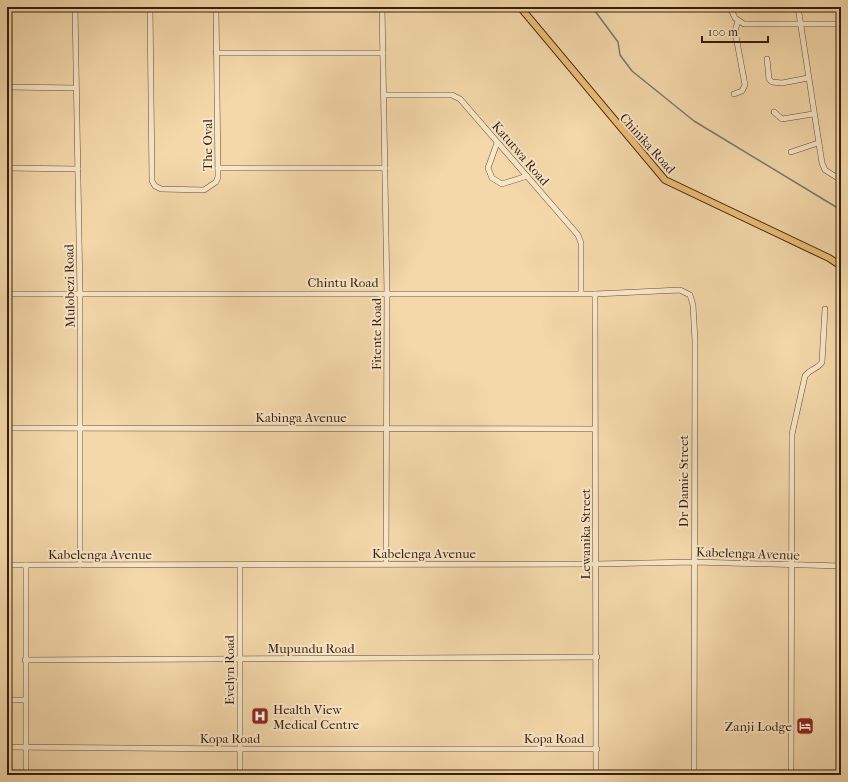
<svg xmlns="http://www.w3.org/2000/svg" width="848" height="782" font-family="'IM FELL French Canon',serif">
  <rect width="100%" height="100%" fill="#f4d8aa"/>
  <filter id="stains"><feTurbulence type="fractalNoise" baseFrequency=".005" numOctaves="4"/><feColorMatrix values="0 0 0 0 .2 0 0 0 0 .09 0 0 0 0 .02 0 0 0 .5 -.17"/></filter>
  <radialGradient id="worn" r=".72"><stop offset=".6" stop-color="#630" stop-opacity="0"/><stop offset="1" stop-color="#630" stop-opacity=".3"/></radialGradient>
  <g fill="none" stroke-linecap="round" stroke-linejoin="round">
    <path stroke="#757a6f" stroke-width="1.5" d="M592,7L618,42L620,55L632,71L694,121L841,210"/>
    <defs>
      <g id="minor">
        <path d="M75,7L80,294V565"/>
        <path d="M150,7L152,181L155,186L161,189L204,190L216,182L218,177L216,7"/>
        <path d="M382,7L387,293L386,564"/>
        <path d="M730,7L735,18L744,24H841"/>
        <path d="M798,7L822,163L825,170L841,180"/>
        <path d="M216,53H383"/>
        <path d="M767,59L769,79L772,82L782,83L808,78"/>
        <path d="M7,87L76,88"/>
        <path d="M734,94L742,91L745,85L735,31L738,21"/>
        <path d="M384,95H452L460,99L578,235L581,243V293"/>
        <path d="M774,112L782,119L813,114"/>
        <path d="M497,143L488,168L492,178L502,184L527,176"/>
        <path d="M791,152L818,143"/>
        <path d="M7,168L78,169"/>
        <path d="M218,168H385"/>
        <path d="M7,294H595L680,290L690,295L693,305L695,341L694,775"/>
        <path d="M595,294L596,775"/>
        <path d="M7,428L595,429"/>
        <path d="M7,565L596,564L694,562L841,566"/>
        <path d="M26,565V775"/>
        <path d="M240,565V775"/>
        <path d="M25,660L597,657"/>
        <path d="M7,700H25"/>
        <path d="M7,747L240,749H597"/>
        <path d="M791,775L792,434L805,376C810,369 818,369 822,362L825,309"/>
      </g>
      <path id="major" d="M520,7L665,180L829,258L841,266"/>
    </defs>
    <use href="#minor" stroke="#674c34" stroke-width="6"/>
    <use href="#major" stroke="#381d0c" stroke-width="8"/>
    <use href="#minor" stroke="#f8e6c8" stroke-width="5"/>
    <use href="#major" stroke="#eabc75" stroke-width="6"/>
  </g>
  <defs>
    <symbol id="hospital-square" viewBox="-11 -11 22 22"><rect x="-9" y="-9" width="18" height="18" rx="4" fill="#8f2418" stroke="#f8e6c8"/><path d="M-5-5h3v3.5h4V-5h3V5h-3V1.5h-4V5h-3Z" fill="#fff"/></symbol>
    <symbol id="hotel-square" viewBox="-11 -11 22 22"><rect x="-9" y="-9" width="18" height="18" rx="4" fill="#8f2418" stroke="#f8e6c8"/><path d="M-6-4.5h1.5V1H6V5H4.5V3h-9V5H-6ZM-4 0a1.8 1.8 0 1 1 3.6 0ZM.5 0V-2.5h3Q6-2.5 6 0Z" fill="#fff"/></symbol>
  </defs>
  <g fill-rule="evenodd">
    <use href="#hospital-square" x="250" y="706" width="20" height="20"/>
    <use href="#hotel-square" x="795" y="716" width="20" height="20"/>
  </g>
  <g text-anchor="middle" stroke-width="4" stroke-linejoin="round" paint-order="stroke">
    <g font-size="13" fill="#381d0c" stroke="#f8e6c8">
      <text transform="translate(648 143) rotate(48)" y="5">Chinika Road</text>
      <text transform="translate(207 145) rotate(-90)" y="5">The Oval</text>
      <text transform="translate(521 153) rotate(49)" y="5">Katutwa Road</text>
      <text x="343" y="287">Chintu Road</text>
      <text transform="translate(69 286) rotate(-91)" y="5">Mulobezi Road</text>
      <text transform="translate(376 334) rotate(-90)" y="5">Fitente Road</text>
      <text x="301" y="422">Kabinga Avenue</text>
      <text transform="translate(683 481) rotate(-90)" y="5">Dr Damie Street</text>
      <text transform="translate(585 534) rotate(-90)" y="5">Lewanika Street</text>
      <text x="424" y="558">Kabelenga Avenue</text>
      <text transform="translate(748 553) rotate(2)" y="5">Kabelenga Avenue</text>
      <text x="100" y="559">Kabelenga Avenue</text>
      <text x="311" y="653">Mupundu Road</text>
      <text transform="translate(229 670) rotate(-90)" y="5">Evelyn Road</text>
      <text x="230" y="743">Kopa Road</text>
      <text x="554" y="743">Kopa Road</text>
    </g>
    <g font-size="13" fill="#381d0c" stroke="#f8e6c8" text-anchor="start">
      <text x="273" y="714">Health View<tspan x="273" dy="15">Medical Centre</tspan></text>
      <text x="792" y="731" text-anchor="end">Zanji Lodge</text>
    </g>
  </g>
  <rect width="848" height="782" fill="none" stroke="#f4d8aa" stroke-width="24"/>
  <rect x="8" y="8" width="832" height="766" fill="none" stroke="#381d0c" stroke-width="2"/>
  <rect x="12" y="12" width="824" height="758" fill="none" stroke="#381d0c"/>
  <path d="M702 36v6h66v-6" fill="none" stroke="#381d0c" stroke-width="2"/>
  <text x="708" y="36" font-size="12" fill="#381d0c" stroke="#f8e6c8" stroke-width="3" paint-order="stroke">100 m</text>
  <rect width="100%" height="100%" filter="url(#stains)"/>
  <rect width="100%" height="100%" fill="url(#worn)"/>
</svg>
